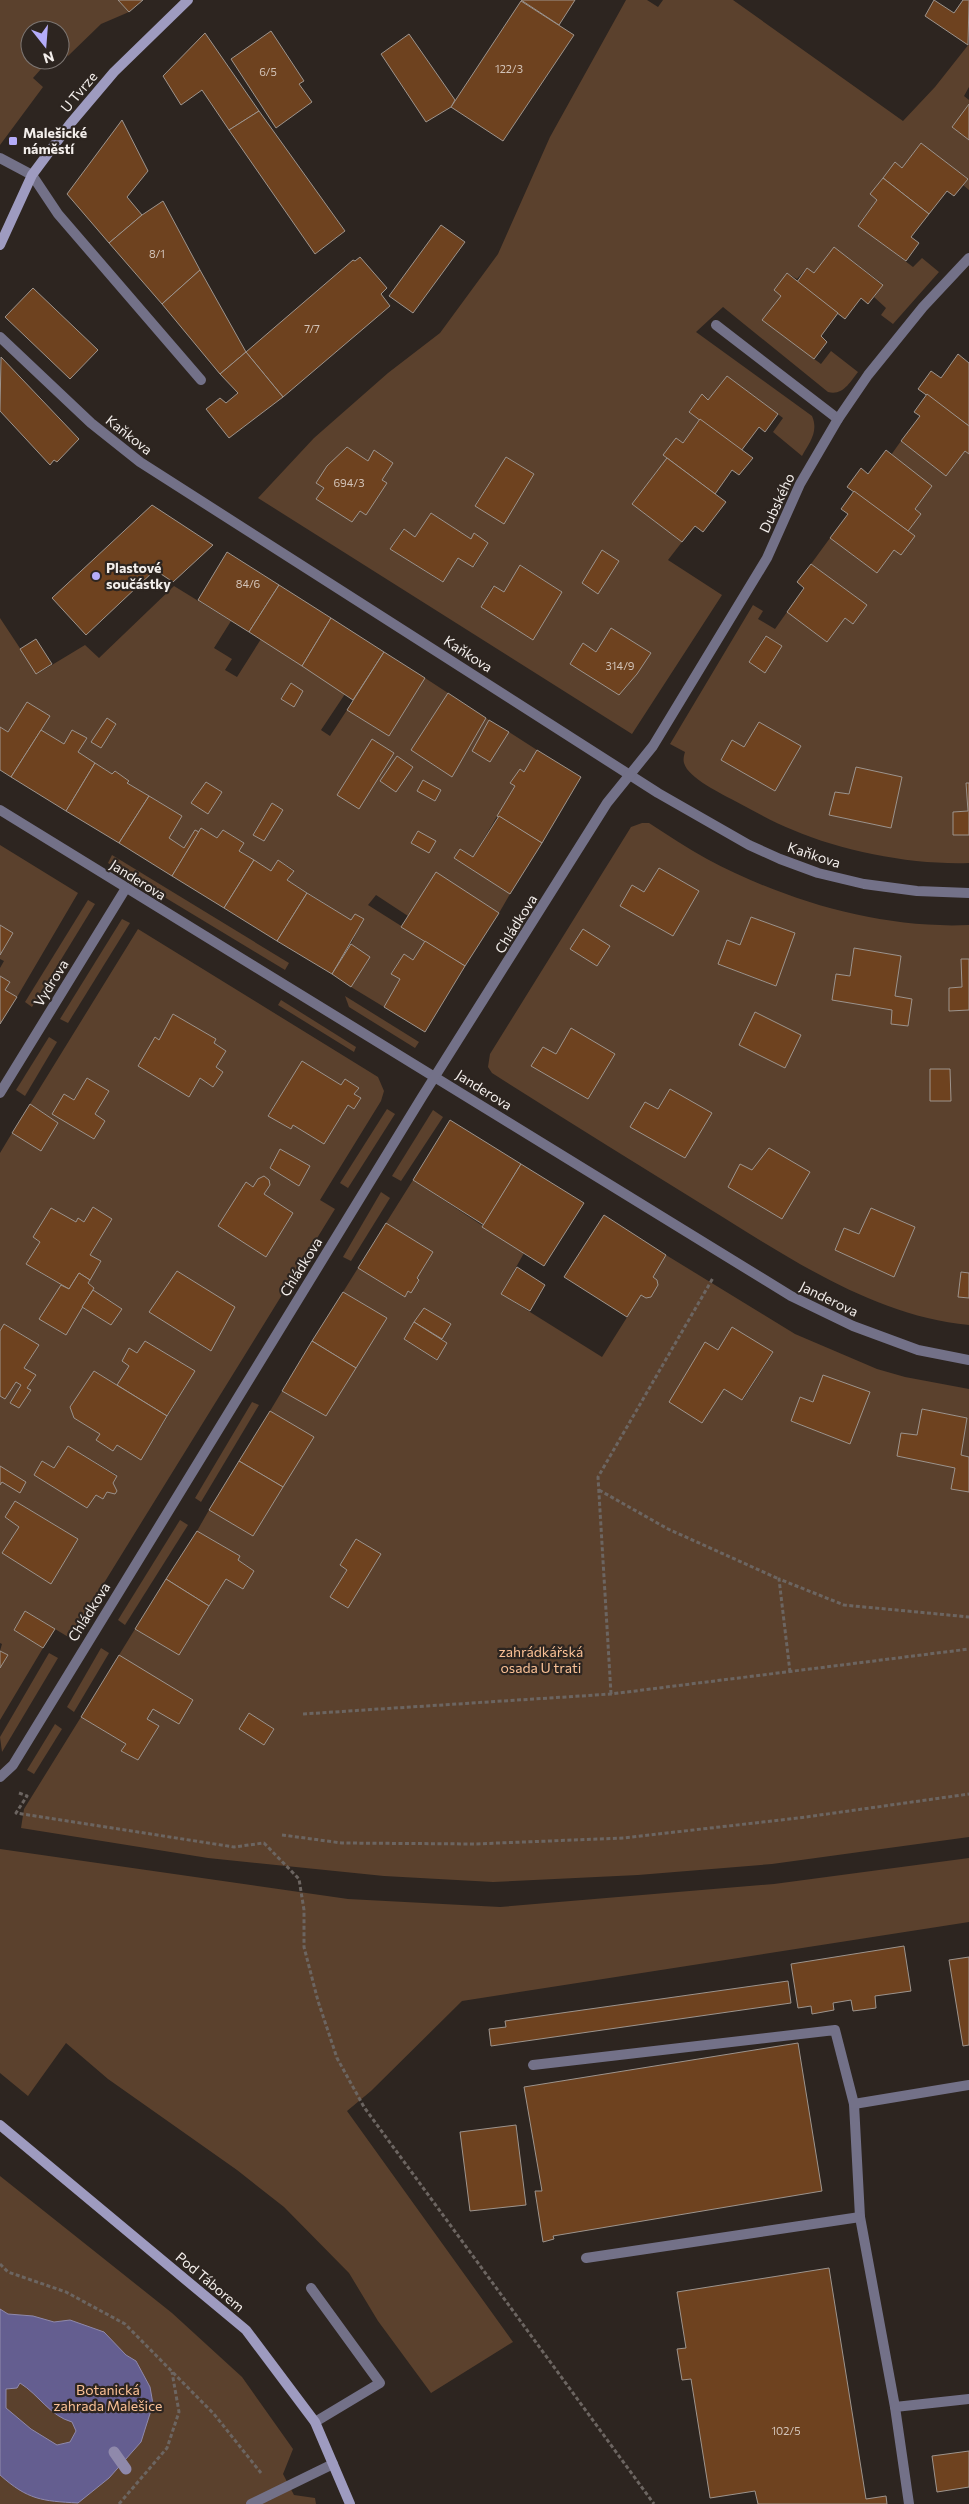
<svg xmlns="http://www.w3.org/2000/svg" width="969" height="2504" font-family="Commissioner,sans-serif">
  <rect width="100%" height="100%" fill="#2d2520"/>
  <g fill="#5b412d" fill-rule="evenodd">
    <path d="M0,0H118L129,12L101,24L68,56L60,49V30H30V60H49L33,78L43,87L0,145Z"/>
    <path d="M626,0H647L658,7L663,0H733L903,121L935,87L969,44V87L964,96L969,100V104L952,127L969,140V190L963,185L968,179L921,143L902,168L895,163L870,194L877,200L858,225L913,267L922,258L939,272L893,324L881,315L886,308L874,297L883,284L834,247L814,273L807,268L797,279L787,273L774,290L781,296L762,320L821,364L831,351L858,372C850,382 843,396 828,392L723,307L696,332L812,416C819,432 809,443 802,456L773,432L783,418L727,376L708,400L702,395L689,411L700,420L683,443L676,438L664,454L667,458L632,504L682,542L668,560L722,595L632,734L258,498L314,438L388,373L440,333L498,254L550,137ZM347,447L368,461L374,450L393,463L382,480L366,515L360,511L317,499L324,488L316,483ZM506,457L534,474L475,505ZM431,513L471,539L474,533L488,543L474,567L458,558L442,582L390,549L403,529L415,537ZM602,550L619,561L598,594L582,583ZM521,565L562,592L533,640L481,607L493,586L504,592ZM611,628L651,653L637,674L619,694L570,664L583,643L596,652Z"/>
    <path d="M901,441L946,476L965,451L969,454V783H966L968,811L953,812L954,835H969V863C914,865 844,852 793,830C773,822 754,811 735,801C722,794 688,778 684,763C683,760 684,755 685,752L670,744L753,605L763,611L758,619L775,629L787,612L827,642L845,618L853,624L867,605L811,564L830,538L877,573L894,550L901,555L915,536L908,531L921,514L915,509L932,486L891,455ZM765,636L782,646L765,673L749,662ZM759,722L801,746L775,791L722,760L732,741L744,747ZM856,768L902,777L891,828L829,815L835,792L849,794Z"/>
    <path d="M174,586L231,621L214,648L232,659L225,670L237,677L261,639L345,694L321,730L330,736L347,710L389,736L425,678L448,693L411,750L452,777L486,718L489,720L472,751L490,762L509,732L537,750L524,772L520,769L511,783L515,786L473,857L460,849L454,858L510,894L499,913L436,873L408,916L376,895L368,905L425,941L413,960L404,954L391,973L400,979L384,1007L351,987L370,957L351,944L363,919L355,914L351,920L287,880L294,870L278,860L271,871L239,851L243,842L223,830L217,838L201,828L199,832L195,830L184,848L169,838L182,816L127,783L129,781L115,771L112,774L78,752L87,738L72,730L64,744L41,730L50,716L27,702L8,732L0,727V618L37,674L85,645L99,658ZM291,684L303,691L294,706L281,698ZM107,718L116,725L101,748L92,742ZM372,739L394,753L359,808L337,795ZM397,756L413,767L396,792L380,781ZM423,780L441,790L435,801L417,791ZM206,782L222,792L208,814L192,803ZM272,803L283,810L263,841L253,834ZM418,832L436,841L429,853L411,843Z"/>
    <path d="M642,823H649C668,835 687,848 707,859C786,901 880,929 969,925V959H962V987L949,988V1011L969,1010V1273L961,1272L958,1297L969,1298V1325C873,1316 788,1257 708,1208C636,1163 564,1119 492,1073L488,1067L490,1054L631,827ZM659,868L699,891L673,936L621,906L632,885L644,892ZM751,917L795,933L775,986L718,964L727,940L740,945ZM583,929L609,946L597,966L570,949ZM854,948L901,956L895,996L912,999L908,1026L891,1023L892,1010L832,1000L836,974L850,976ZM543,1048L556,1054H614L588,1099L532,1066ZM950,1069L951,1101H930V1070ZM645,1102L658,1109L685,1158L631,1127ZM769,1148L809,1172L782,1219L728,1187L752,1170ZM871,1209L915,1227L894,1277L835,1250L844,1228L859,1234Z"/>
    <path d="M0,845L78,893L17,997L5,990L10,982L0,976V968L4,961L0,959V955L13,933L0,925Z"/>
    <path d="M112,855L289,963L285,970L108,863Z"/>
    <path d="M88,900L95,904L32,1007L25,1002Z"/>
    <path d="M122,919L130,923L68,1023L60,1019Z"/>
    <path d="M138,929L378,1077L384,1091L381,1101L320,1200L335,1209L70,1638L25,1611L14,1630L43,1648L0,1720V1668L7,1655L0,1651L2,1644L0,1643V1396L5,1399L16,1382L21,1385L10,1403L19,1408L30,1390L27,1388L35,1375L24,1368L39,1345L5,1324L0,1331V1153L12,1133L41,1151L58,1123L30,1104ZM173,1014L226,1051L216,1067L223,1072L213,1087L200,1078L189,1096L138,1066L159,1040ZM302,1062L341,1085L345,1079L359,1088L354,1094L361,1099L354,1109L348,1105L324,1144L293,1125L290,1129L268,1115ZM87,1078L109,1091L95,1114L105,1121L94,1139L53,1114L64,1094L74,1100ZM280,1149L309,1166L298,1185L270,1168ZM246,1182L253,1187L270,1185L264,1194L293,1213L266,1257L218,1226ZM93,1207L112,1219L90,1255L101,1261L88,1283L94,1288L93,1290L121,1308L111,1325L82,1307L65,1335L40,1319L61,1285L26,1264L40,1242L33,1237L51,1208L76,1222L78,1218L84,1222ZM177,1271L234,1307L210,1351L150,1312ZM145,1341L195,1371L141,1460L117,1445L113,1451L96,1440L100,1434L74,1418L70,1407L94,1371L117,1385L129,1366V1348L137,1353ZM68,1446L117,1475L113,1483L117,1491L115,1494L107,1492L103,1499L96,1495L87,1508L34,1475L42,1461L54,1468ZM15,1501L78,1539L51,1584L3,1553L19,1527L5,1517Z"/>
    <path d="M345,996L419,1042L415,1048L349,1007Z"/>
    <path d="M281,1000L356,1047L354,1052L278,1005Z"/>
    <path d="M49,1037L57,1042L25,1096L16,1090Z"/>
    <path d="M387,1109L395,1114L348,1188L340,1183Z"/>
    <path d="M433,1110L443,1117L401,1181L392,1176Z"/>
    <path d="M413,1180L524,1253L501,1294L602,1357L641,1295L646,1298L651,1296L658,1285L657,1280L653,1277L666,1255L795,1334L877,1369L905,1377L969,1389V1457L961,1455L967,1418L922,1409L917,1435L897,1456L955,1468L952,1489L969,1492V1837L772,1864L638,1875L493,1882L384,1876L208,1858L21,1828L24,1809L81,1717L126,1744L122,1751L138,1760L159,1726L147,1719L153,1709L119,1655L135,1629L179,1655L226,1579L243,1588L254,1571L238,1560L240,1556L197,1531L209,1510L253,1536L313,1437L270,1411L282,1391L326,1416L387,1318L343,1292L358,1268L404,1297L408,1291L411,1293L419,1280L417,1278L433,1252L386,1223ZM424,1308L451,1324L442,1339L447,1343L436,1360L404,1339ZM732,1327L773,1353L743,1400L724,1389L718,1350ZM869,1393L850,1444L791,1421L800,1397L813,1402ZM356,1539L381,1554L347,1608L330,1597L347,1570L340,1565ZM249,1713L274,1729L264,1745L239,1729Z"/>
    <path d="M381,1192L390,1198L351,1261L343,1257Z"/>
    <path d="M252,1402L259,1405L201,1502L195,1498Z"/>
    <path d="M180,1520L188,1525L125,1625L118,1620Z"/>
    <path d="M101,1648L109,1653L74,1712L67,1707Z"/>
    <path d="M49,1653L58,1658L2,1752L0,1737Z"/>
    <path d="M55,1724L62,1729L34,1774L27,1770Z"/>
    <path d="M0,1849L348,1899L500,1907L774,1884L969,1858V1922L462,2001L371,2091L347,2111L513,2342L431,2393L378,2321L349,2273L284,2207L237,2170L108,2079L66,2043L28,2096L0,2073Z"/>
    <path d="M0,2176L172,2313L242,2377L293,2449L283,2474L294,2495L315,2498L316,2504H0Z"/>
  </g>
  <path fill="#645e90" stroke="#8f89ab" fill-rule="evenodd" d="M0,2309L8,2314L33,2316L54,2322L70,2320L104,2332L126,2355L136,2361L150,2387L153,2404L141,2442L109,2478L78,2503C42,2501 28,2500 0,2475ZM20,2383C39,2395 50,2416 72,2422L76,2431L70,2442L57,2445L31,2429L6,2408V2389L17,2388Z"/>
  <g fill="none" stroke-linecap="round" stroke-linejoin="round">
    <path stroke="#8f89ab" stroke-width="11" d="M114,2452L126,2469"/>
  </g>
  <g fill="#6e421f" stroke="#9d948d">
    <path d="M118,0H143L129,12Z"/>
    <path d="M521,0H575L559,25Z"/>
    <path d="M934,0L954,13L963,0H969L968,45L925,16Z"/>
    <path d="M521,1L574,35L503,141L451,107Z"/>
    <path d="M271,31L304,81L299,84L312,102L276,128L231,59Z"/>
    <path d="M205,33L259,111L229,130L202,90L181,105L163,76Z"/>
    <path d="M409,34L455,100L451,107L426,122L381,54Z"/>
    <path d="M969,104V140L952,127Z"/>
    <path d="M259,111L345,231L315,254L229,130Z"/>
    <path d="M122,120L148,171L127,197L142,215L109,243L67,194Z"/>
    <path d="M921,143L968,179L954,196L947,191L929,214L883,178L895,162L902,168Z"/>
    <path d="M883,178L929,214L911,237L919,243L906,261L858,226L877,200L870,194Z"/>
    <path d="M163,201L200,270L162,304L109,243L142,215Z"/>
    <path d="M441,225L465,242L413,313L389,296Z"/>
    <path d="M834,247L883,285L868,304L861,298L845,319L797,282L807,268L814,273Z"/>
    <path d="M360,257L387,288L381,294L390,306L283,397L246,352L353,260L355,261Z"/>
    <path d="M200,270L246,352L220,374L162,304Z"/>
    <path d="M787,273L838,313L821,336L827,342L814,359L762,320L781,296L774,290Z"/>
    <path d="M33,288L98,350L70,379L5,317Z"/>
    <path d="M246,352L283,397L229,438L206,409L220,398L226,403L238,393L220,374Z"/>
    <path d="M958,354L969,363V426L918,389L931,371L941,378Z"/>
    <path d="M1,357L79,439L57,462L54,460L50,465L0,411Z"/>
    <path d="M727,376L778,414L765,432L759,427L741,451L689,412L702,394L708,400Z"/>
    <path d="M927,394L969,426V454L965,451L946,476L901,441L920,416L914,412Z"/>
    <path d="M700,419L753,458L739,475L732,470L715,494L663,455L676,438L683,443Z"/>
    <path d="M347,447L368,461L374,450L393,463L382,480L387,483L366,515L360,511L352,522L316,499L324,488L316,483L327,466Z"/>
    <path d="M886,450L932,486L915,509L921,514L908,531L847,487L861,468L868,474Z"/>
    <path d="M506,457L534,474L504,524L475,506Z"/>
    <path d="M667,458L726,502L703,532L695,526L682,542L632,504Z"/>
    <path d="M854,491L915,536L901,555L894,550L877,573L830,538L848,514L841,509Z"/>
    <path d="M152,505L213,545L173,582L155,570L86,635L52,598Z"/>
    <path d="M431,513L471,539L474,533L488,543L473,567L458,558L443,582L390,549L404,529L415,537Z"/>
    <path d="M602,550L619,561L598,594L582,583Z"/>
    <path d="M227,552L279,585L249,632L198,600Z"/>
    <path d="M811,564L867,605L853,624L845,618L827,642L787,612L804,588L797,582Z"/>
    <path d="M520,565L562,592L533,640L481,607L494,586L504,592Z"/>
    <path d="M279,585L331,618L302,666L249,632Z"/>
    <path d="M331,618L384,652L353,700L302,666Z"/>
    <path d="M611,628L651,653L637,674L619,695L570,664L583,643L596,652Z"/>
    <path d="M766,636L782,646L765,673L749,662Z"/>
    <path d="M36,639L52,664L36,674L20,649Z"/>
    <path d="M384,652L425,678L389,736L347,710Z"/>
    <path d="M291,683L303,691L294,707L281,699Z"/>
    <path d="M448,693L486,718L452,777L411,750Z"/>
    <path d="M27,702L50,716L11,777L0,770V727L8,732Z"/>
    <path d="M107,718L116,724L101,748L91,742Z"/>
    <path d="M489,720L509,732L490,762L472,751Z"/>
    <path d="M759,722L801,746L775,791L721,760L732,740L744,747Z"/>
    <path d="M41,730L64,744L72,730L87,738L78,752L95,763L66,811L11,777Z"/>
    <path d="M372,739L394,753L359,809L337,795Z"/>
    <path d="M537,750L581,777L542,843L497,816L515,786L510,783L520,769L524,772Z"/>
    <path d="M397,756L413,767L396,792L380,781Z"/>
    <path d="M95,763L112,774L115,771L129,781L127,783L149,796L119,843L66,811Z"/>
    <path d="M856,767L902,777L891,828L829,815L835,792L849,794Z"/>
    <path d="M423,780L441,790L435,801L417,791Z"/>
    <path d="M206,782L222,792L208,814L191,803Z"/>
    <path d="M966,783H969V835H953V812L968,811Z"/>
    <path d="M149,796L182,816L169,838L184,848L195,830L199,832L172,876L119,843Z"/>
    <path d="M272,803L283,810L264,841L253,835Z"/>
    <path d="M499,816L542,843L510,894L454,858L460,849L473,857Z"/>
    <path d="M201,828L217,838L223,830L244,843L239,851L254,860L224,908L172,876Z"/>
    <path d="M418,831L436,841L429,853L411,843Z"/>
    <path d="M254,860L271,871L278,860L294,871L287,880L307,893L277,941L224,908Z"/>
    <path d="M659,868L699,891L673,936L620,906L632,885L644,892Z"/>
    <path d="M436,872L499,913L465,966L401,927Z"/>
    <path d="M307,893L351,920L355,914L364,919L332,974L277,941Z"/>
    <path d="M751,917L795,933L776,986L718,964L727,940L740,945Z"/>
    <path d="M0,925L13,933L0,955Z"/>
    <path d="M583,929L610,946L597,966L570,949Z"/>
    <path d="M425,941L465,966L425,1032L384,1007L400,979L391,974L404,954L413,960Z"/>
    <path d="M351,944L370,957L351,987L332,974Z"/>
    <path d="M854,948L901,956L895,996L912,999L908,1026L891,1024L892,1010L832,1000L836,974L850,976Z"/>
    <path d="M961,959H969V1010L949,1011V988L962,987Z"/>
    <path d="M0,976L10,982L5,990L17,997L0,1024Z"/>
    <path d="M755,1012L801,1035L785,1068L739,1045Z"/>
    <path d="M173,1014L216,1039L214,1043L226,1051L216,1067L223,1072L213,1087L200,1078L189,1097L138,1066L155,1037L159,1040Z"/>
    <path d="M571,1028L615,1054L588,1099L531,1066L543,1047L556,1054Z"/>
    <path d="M302,1061L341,1085L345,1079L359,1088L354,1094L361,1098L354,1109L348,1105L324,1144L293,1125L291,1129L268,1116Z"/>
    <path d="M930,1069H950L951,1101H930Z"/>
    <path d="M87,1078L109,1091L95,1114L105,1121L94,1139L52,1114L64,1094L74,1100Z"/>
    <path d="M670,1089L712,1113L685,1158L630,1127L645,1102L658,1109Z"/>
    <path d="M30,1104L58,1123L41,1151L12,1133Z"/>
    <path d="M450,1120L521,1164L484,1225L413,1180Z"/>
    <path d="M769,1148L810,1172L782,1219L728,1187L740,1164L752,1170Z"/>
    <path d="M280,1149L310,1166L299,1186L270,1168Z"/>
    <path d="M521,1164L584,1203L544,1266L482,1227Z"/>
    <path d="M264,1176L269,1180L270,1185L264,1194L293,1213L266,1257L218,1226L246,1182L253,1187L258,1179Z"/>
    <path d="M93,1207L112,1219L90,1255L101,1261L90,1280L79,1273L69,1289L26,1264L40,1242L33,1237L51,1208L76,1222L78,1218L84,1222Z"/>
    <path d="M871,1208L915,1227L894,1277L835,1250L844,1228L859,1234Z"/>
    <path d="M604,1215L666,1255L653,1277L657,1280L658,1285L651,1297L646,1298L641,1295L627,1317L564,1277Z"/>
    <path d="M386,1223L433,1252L417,1278L419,1280L411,1293L408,1291L405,1297L358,1268Z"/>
    <path d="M517,1267L545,1285L530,1311L501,1294Z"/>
    <path d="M177,1271L235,1307L211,1351L149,1312Z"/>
    <path d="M961,1272L969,1273V1298L958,1297Z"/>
    <path d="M79,1273L90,1280L88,1283L94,1288L66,1335L39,1319L61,1285L69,1289Z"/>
    <path d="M93,1290L122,1309L111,1325L82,1307Z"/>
    <path d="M343,1292L387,1318L356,1368L312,1341Z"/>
    <path d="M424,1308L451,1324L442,1339L414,1322Z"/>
    <path d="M414,1322L447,1343L437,1360L404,1339Z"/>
    <path d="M4,1324L39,1345L24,1368L36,1375L27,1388L31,1390L19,1408L10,1403L21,1385L16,1382L5,1399L0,1396V1331Z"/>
    <path d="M732,1327L773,1352L742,1400L724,1389L702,1423L669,1402L705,1342L718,1350Z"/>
    <path d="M145,1341L195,1371L167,1416L117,1385L129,1366L122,1361L129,1348L137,1353Z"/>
    <path d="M312,1341L356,1368L326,1416L282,1391Z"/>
    <path d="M94,1371L167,1416L141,1460L117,1445L113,1451L96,1440L100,1434L74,1418L70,1407Z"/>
    <path d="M823,1375L870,1392L850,1444L791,1421L800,1397L813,1402Z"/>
    <path d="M922,1409L967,1418L961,1455L969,1457V1492L951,1489L955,1468L897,1456L901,1433L917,1435Z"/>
    <path d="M270,1411L314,1437L283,1487L239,1461Z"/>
    <path d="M68,1446L117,1476L113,1483L117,1491L115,1494L107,1492L103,1499L96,1495L87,1508L34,1475L42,1461L54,1468Z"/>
    <path d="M239,1461L283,1487L253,1536L209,1510Z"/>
    <path d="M0,1466L26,1482L20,1493L2,1482L0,1485Z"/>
    <path d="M15,1501L78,1539L51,1584L2,1553L19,1527L5,1517Z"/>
    <path d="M197,1531L240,1556L238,1560L254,1571L243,1589L226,1579L209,1606L166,1579Z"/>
    <path d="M356,1539L381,1554L348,1608L330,1597L347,1570L340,1565Z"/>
    <path d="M166,1579L209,1606L179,1655L135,1629Z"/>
    <path d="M25,1611L55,1629L43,1648L14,1630Z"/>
    <path d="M0,1651L8,1655L0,1668Z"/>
    <path d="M119,1655L193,1700L179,1724L153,1709L147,1719L159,1726L138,1760L121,1751L126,1744L81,1717Z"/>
    <path d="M249,1713L274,1729L264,1745L239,1729Z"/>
    <path d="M904,1946L911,1991L875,1996L876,2008L853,2011L851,2000L833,2003L834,2010L812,2014L811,2006L798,2008L791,1964Z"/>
    <path d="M969,1957V2045L963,2046L949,1960Z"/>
    <path d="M788,1981L791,2003L491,2046L489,2029L506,2027L505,2021Z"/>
    <path d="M798,2043L822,2191L553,2236L554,2239L543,2242L535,2191H542L524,2087Z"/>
    <path d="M516,2125L526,2205L470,2211L460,2132Z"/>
    <path d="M829,2268L866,2499L886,2496L887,2504H758L755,2491L710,2498L691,2379L682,2380L677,2349L686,2348L677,2292Z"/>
    <path d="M969,2451V2487L937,2492L932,2456Z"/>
  </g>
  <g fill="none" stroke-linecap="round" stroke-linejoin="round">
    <g stroke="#6c6561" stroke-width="3" stroke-dasharray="4 2.5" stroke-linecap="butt">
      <path d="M599,1490L668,1529L779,1579"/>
      <path d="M790,1672L779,1579L844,1605L969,1617"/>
      <path d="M611,1694L598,1477L713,1278"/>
      <path d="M303,1714L611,1694L969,1649"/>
      <path d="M19,1793L27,1796L16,1813L234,1847L264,1843L299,1879L304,1910V1947L318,2001L337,2058L364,2107L654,2504"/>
      <path d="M282,1835L342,1843L474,1844L624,1838L806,1817L969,1794"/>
      <path d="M0,2264L8,2272L66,2292L125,2324L214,2414L261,2473"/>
      <path d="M119,2504L167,2448L179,2412L172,2372"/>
    </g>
    <g stroke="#737188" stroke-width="10">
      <path d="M32,175L58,214L201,380"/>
      <path d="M533,2065L835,2030L854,2104L860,2217L895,2407L909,2504"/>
      <path d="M854,2104L969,2085"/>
      <path d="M586,2258L860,2217"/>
      <path d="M311,2288L380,2383L315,2422"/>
      <path d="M895,2407L969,2399"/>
      <path d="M251,2504L333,2464"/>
    </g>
    <g stroke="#737188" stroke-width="10">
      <path d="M0,158L32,175"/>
      <path d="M716,325L838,419"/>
      <path d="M0,337L91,423L140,462L658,793L749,845L780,859L818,873L864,884L917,891L969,893"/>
      <path d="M0,810L791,1296L853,1326L918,1350L969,1360"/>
      <path d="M0,1093L126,888"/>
      <path d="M0,1777L13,1765L422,1097L607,803L653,746L767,558L800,484L838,419L868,375L923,307L969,258"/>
    </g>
    <g stroke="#9e9bc0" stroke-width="10">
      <path d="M0,245L32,175L70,124L114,72L188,0"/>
      <path d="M0,2125L246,2330L315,2422L350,2504"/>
    </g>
  </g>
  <g fill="#b4acf9" stroke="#2d2520" stroke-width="2">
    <rect x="8" y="136" width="10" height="10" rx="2.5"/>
    <circle cx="96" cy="576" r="5"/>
  </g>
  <g text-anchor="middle" stroke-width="4.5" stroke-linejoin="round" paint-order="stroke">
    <g font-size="11" fill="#d2c3b8">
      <text x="509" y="73">122/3</text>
      <text x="268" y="76">6/5</text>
      <text x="157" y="258">8/1</text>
      <text x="312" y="333">7/7</text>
      <text x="349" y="487">694/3</text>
      <text x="248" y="588">84/6</text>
      <text x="620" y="670">314/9</text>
      <text x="786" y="2435">102/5</text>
    </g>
    <g font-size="14" fill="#f3eeeb" stroke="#2d2520">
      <text transform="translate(79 92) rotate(-50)" y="5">U Tvrze</text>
      <text transform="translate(129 435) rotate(38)" y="5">Kaňkova</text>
      <text transform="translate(777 503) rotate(-65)" y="5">Dubského</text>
      <text transform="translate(468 654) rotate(33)" y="5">Kaňkova</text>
      <text transform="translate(814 855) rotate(18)" y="5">Kaňkova</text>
      <text transform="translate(138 880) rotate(32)" y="5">Janderova</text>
      <text transform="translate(516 924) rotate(-58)" y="5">Chládkova</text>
      <text transform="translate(51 983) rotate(-58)" y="5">Vydrova</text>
      <text transform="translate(484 1090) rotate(32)" y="5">Janderova</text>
      <text transform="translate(301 1267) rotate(-58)" y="5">Chládkova</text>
      <text transform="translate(829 1299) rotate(26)" y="5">Janderova</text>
      <text transform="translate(89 1612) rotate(-58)" y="5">Chládkova</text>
      <text transform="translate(210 2282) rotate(40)" y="5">Pod Táborem</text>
    </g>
    <g font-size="14" font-weight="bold" fill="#f3eeeb" stroke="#2d2520" text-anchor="start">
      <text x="23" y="138">Malešické<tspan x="23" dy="16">náměstí</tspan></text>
      <text x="106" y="573">Plastové<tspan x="106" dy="16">součástky</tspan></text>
    </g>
    <g font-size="14" fill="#fac196" stroke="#2d2520">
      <text x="541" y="1657">zahrádkářská<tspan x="541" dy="16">osada U trati</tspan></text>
      <text x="108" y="2395">Botanická<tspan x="108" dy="16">zahrada Malešice</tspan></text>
    </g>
  </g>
  <g transform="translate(45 45) rotate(163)"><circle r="24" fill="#2d2520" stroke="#7c7571"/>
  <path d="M0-4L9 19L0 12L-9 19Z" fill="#b4acf9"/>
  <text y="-8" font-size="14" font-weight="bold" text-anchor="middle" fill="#f3eeeb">N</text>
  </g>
</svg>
